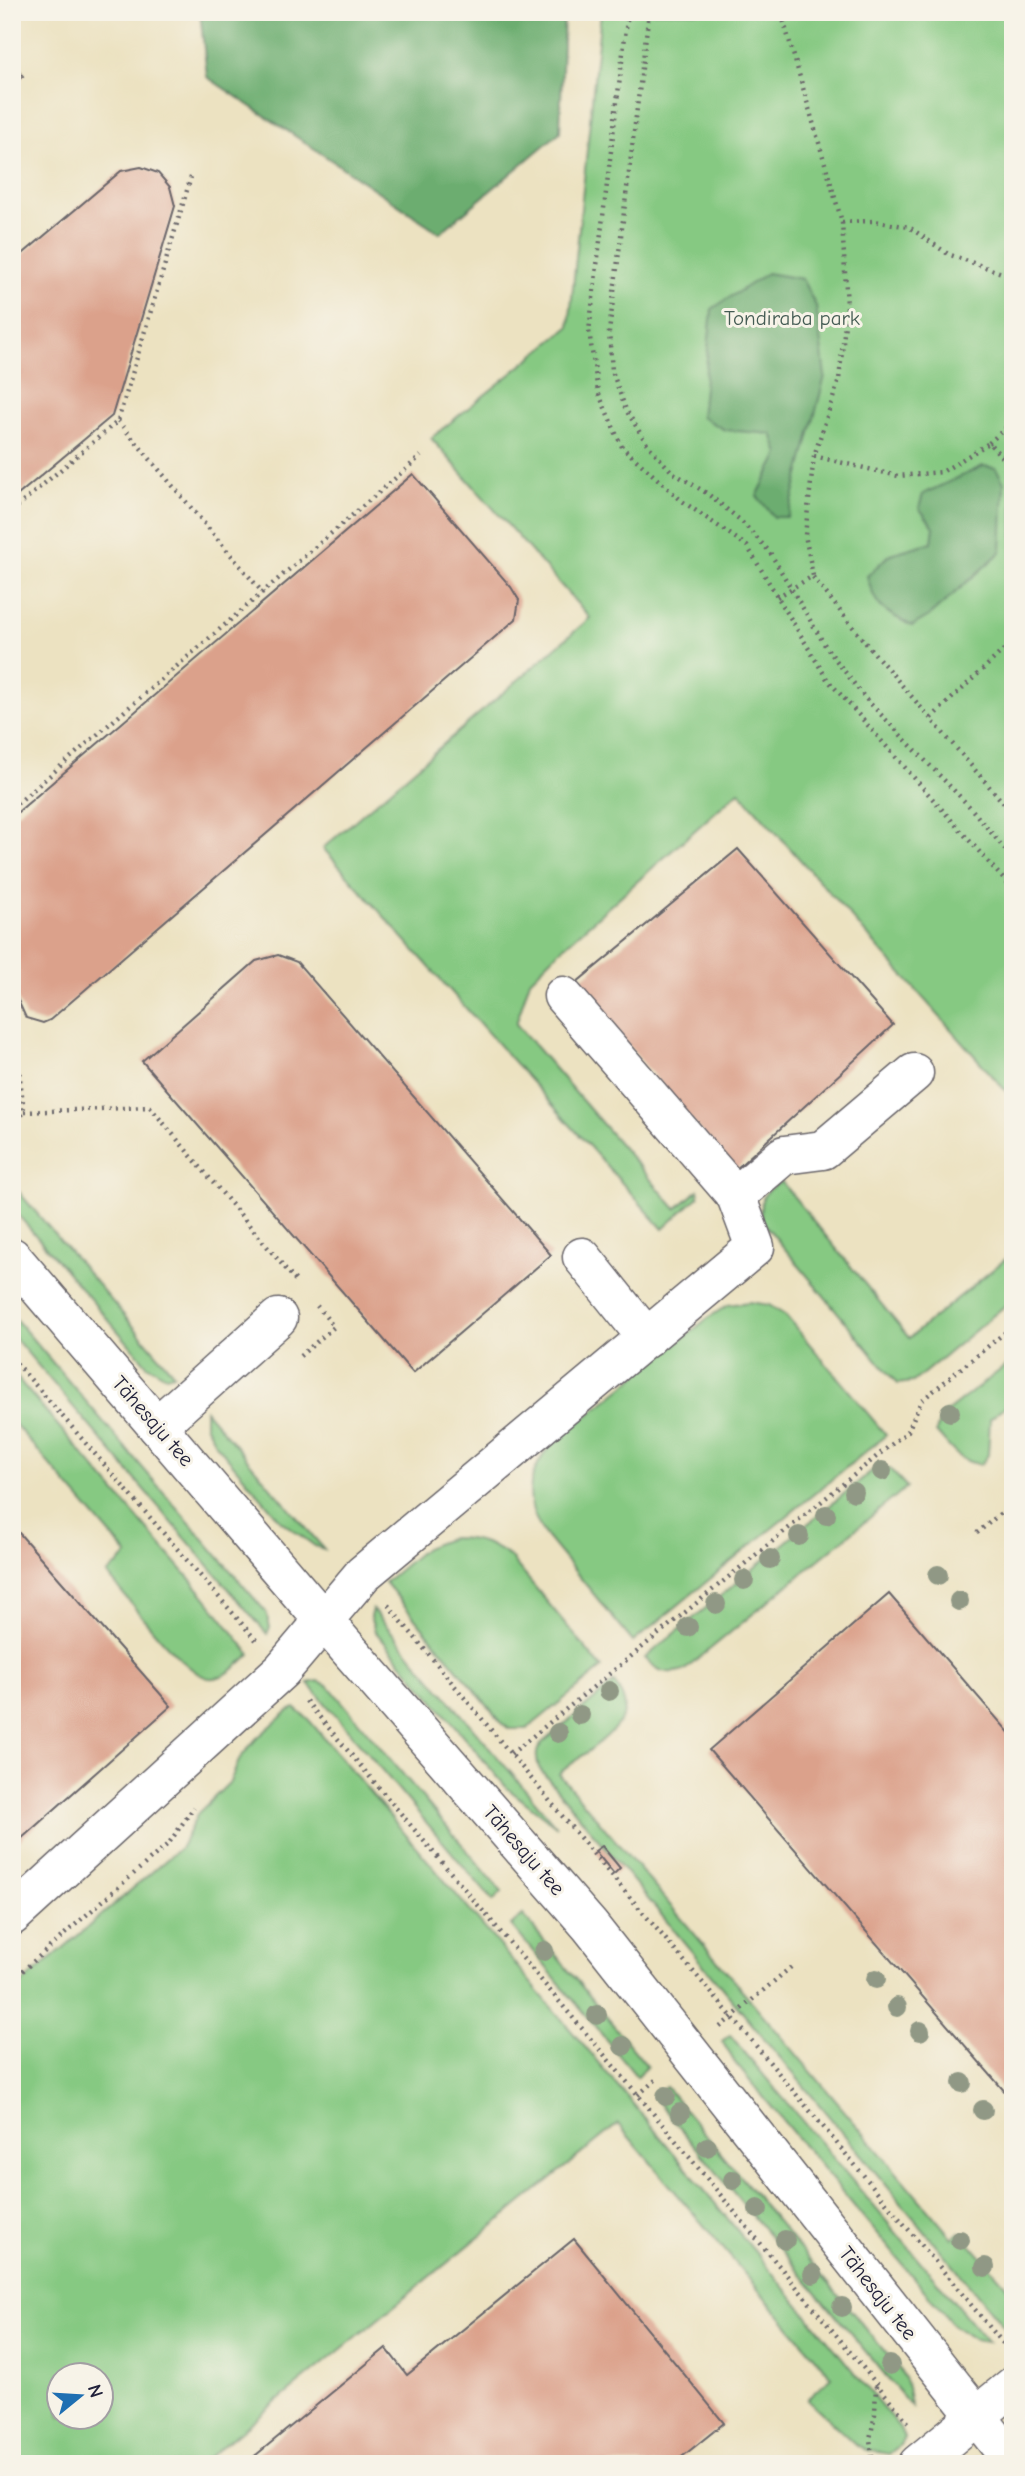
<svg xmlns="http://www.w3.org/2000/svg" width="1025" height="2476" font-family="'Comic Neue',sans-serif">
  <rect width="100%" height="100%" fill="#f7f3e8"/>
  <filter id="ink" filterUnits="userSpaceOnUse"><feTurbulence type="fractalNoise" baseFrequency=".0143" numOctaves="2"/><feDisplacementMap in="SourceGraphic" scale="14" xChannelSelector="R" yChannelSelector="G"/><feConvolveMatrix kernelMatrix="1 2 1 2 8 2 1 2 1" color-interpolation-filters="sRGB"/></filter>
  <filter id="wash" filterUnits="userSpaceOnUse"><feTurbulence type="fractalNoise" baseFrequency=".00686" numOctaves="4" result="noise"/><feDisplacementMap in="SourceGraphic" scale="28" xChannelSelector="R" yChannelSelector="G"/><feGaussianBlur stdDeviation="1.57" result="paint"/><feColorMatrix in="noise" values="0 0 0 0 0 0 0 0 0 0 0 0 0 0 0 0 0 1.4 0 .05"/><feComposite in="paint" operator="in"/></filter>
  <g filter="url(#wash)">
    <rect width="100%" height="100%" fill="#ece2c1"/>
    <g fill="#86c982" stroke="#54765e" stroke-width="2" fill-rule="evenodd">
      <path d="M601,12H1013V1099L739,791L559,951L530,980L516,1024L676,1209L698,1190L699,1196L663,1229L323,848L590,618L431,438L569,327Z"/>
      <path d="M781,1181L909,1338L1013,1253V1299L913,1382L897,1384L761,1220C759,1199 762,1193 781,1181Z"/>
      <path d="M12,1184L174,1374L166,1376L147,1365L12,1208Z"/>
      <path d="M749,1302L769,1305L786,1316L886,1435L633,1642L545,1535C523,1502 526,1475 551,1445L708,1318L728,1305Z"/>
      <path d="M12,1315L266,1612L270,1627L267,1634L12,1335Z"/>
      <path d="M1013,1360V1400L990,1419L988,1455L981,1464C959,1463 950,1447 936,1432L940,1417Z"/>
      <path d="M12,1372L202,1593L250,1654C240,1663 225,1680 209,1678C183,1674 127,1597 107,1574L128,1555L12,1421Z"/>
      <path d="M205,1410L324,1549L315,1546L281,1521L216,1444L205,1425Z"/>
      <path d="M881,1468H889L907,1487L686,1669C668,1676 658,1672 645,1658L873,1470Z"/>
      <path d="M451,1538C475,1538 491,1543 510,1557L602,1668L527,1729H509L501,1722L385,1582L425,1548Z"/>
      <path d="M372,1609L557,1827L507,1788L375,1631L370,1617Z"/>
      <path d="M318,1681L328,1685L502,1892L493,1901L308,1683Z"/>
      <path d="M614,1683C621,1692 627,1702 624,1713C618,1734 575,1759 559,1774L952,2238L960,2232L1010,2290L1013,2298V2324L1006,2329L539,1768C536,1757 535,1751 542,1743Z"/>
      <path d="M295,1708L309,1720L644,2117L900,2428L904,2438L900,2445L889,2454L866,2450L855,2444L807,2399L832,2377L618,2124L200,2464H12V1992L181,1847L198,1813L230,1782L240,1758L256,1739L288,1711ZM60,2374H102V2416H60Z"/>
      <path d="M523,1915L647,2066L637,2077L511,1925Z"/>
      <path d="M730,2035L988,2342L975,2340L953,2325L735,2063L722,2041Z"/>
      <path d="M666,2087L901,2371L908,2387L911,2406L654,2097Z"/>
    </g>
    <g fill="#6cad70" stroke="#476856" stroke-width="2">
      <path d="M200,12H564L560,132L440,233L207,77Z"/>
      <path d="M767,273L802,279L816,306L825,376L788,517H774L757,496L779,454L772,434L725,430L701,417L712,309Z"/>
      <path d="M983,466L996,468L1004,483L1001,552L929,616L912,626C883,610 876,610 867,576L890,554L932,542L934,527L919,508L923,494Z"/>
    </g>
    <g id="blocks">
      <g fill="#dba18b">
        <path d="M12,63L23,76L12,85Z"/>
        <path d="M141,167L158,173L170,187L175,206L112,416L12,500V263L121,171Z"/>
        <path d="M413,474L511,587L519,600L516,619L50,1020L43,1023L26,1018L15,994L12,964V817Z"/>
        <path d="M738,849L893,1025L734,1171L576,983Z"/>
        <path d="M278,955L297,962L551,1255L413,1373L142,1061L256,961Z"/>
        <path d="M12,1525L171,1706L12,1847Z"/>
        <path d="M889,1594L1013,1737V2101L709,1750Z"/>
        <path d="M602,1846L620,1868L614,1874L595,1851Z"/>
        <path d="M574,2239L724,2423L673,2464H245L386,2348L407,2375Z"/>
      </g>
    </g>
  </g>
  <g filter="url(#ink)">
    <use href="#blocks" fill-opacity="0" stroke="#69656a" stroke-width="2"/>
    <g fill="none" stroke-linecap="round" stroke-linejoin="round">
      <defs>
        <g id="minor">
          <path d="M736,1196L784,1155L823,1150L914,1073"/>
          <path d="M12,1257L323,1620L590,1926L1013,2462"/>
          <path d="M582,1257L647,1338"/>
          <path d="M157,1426L278,1318"/>
          <path d="M12,1916L282,1670L363,1574L755,1247L736,1196L563,996"/>
          <path d="M918,2464L1013,2386"/>
        </g>
      </defs>
      <use href="#minor" stroke="#69656a" stroke-width="41"/>
      <g stroke="#69656a" stroke-width="4.5" stroke-dasharray="2 5" stroke-linecap="butt">
        <path d="M628,12L589,331L598,392L622,447L682,501L747,546L827,679L1013,890"/>
        <path d="M649,12L609,332L612,371L626,410L647,444L672,472L708,494L740,520L769,551L826,647L865,698L969,806L1013,859"/>
        <path d="M842,222L874,221L909,227L948,254L1013,277"/>
        <path d="M118,421L263,593"/>
        <path d="M989,443L1013,421"/>
        <path d="M814,456L898,476L942,472L989,443L1013,469"/>
        <path d="M12,511L118,421L191,177"/>
        <path d="M813,577L868,646L1013,814"/>
        <path d="M777,597L813,576L805,535L814,456L839,380L847,306L842,222L781,12"/>
        <path d="M931,718L1013,641"/>
        <path d="M12,808L421,456"/>
        <path d="M12,1010L24,1112L12,1123"/>
        <path d="M24,1112L150,1107L296,1281"/>
        <path d="M300,1356L334,1327L317,1306"/>
        <path d="M12,1358L256,1640"/>
        <path d="M977,1533L1013,1503"/>
        <path d="M388,1605L610,1874L732,2017L1007,2348"/>
        <path d="M306,1701L638,2095L908,2422"/>
        <path d="M511,1754L908,1431L921,1401L1013,1326"/>
        <path d="M12,1980L169,1843L194,1807"/>
        <path d="M720,2027L791,1967"/>
        <path d="M638,2095L659,2077"/>
        <path d="M873,2464L870,2439L875,2414L876,2384"/>
      </g>
      <use href="#minor" stroke="#fff" stroke-width="38"/>
    </g>
    <g fill="#909885">
      <circle cx="950" cy="1412" r="10"/>
      <circle cx="882" cy="1471" r="10"/>
      <circle cx="854" cy="1492" r="10"/>
      <circle cx="826" cy="1515" r="10"/>
      <circle cx="799" cy="1536" r="10"/>
      <circle cx="770" cy="1559" r="10"/>
      <circle cx="938" cy="1575" r="10"/>
      <circle cx="744" cy="1580" r="10"/>
      <circle cx="959" cy="1601" r="10"/>
      <circle cx="716" cy="1604" r="10"/>
      <circle cx="688" cy="1627" r="10"/>
      <circle cx="609" cy="1691" r="10"/>
      <circle cx="580" cy="1715" r="10"/>
      <circle cx="558" cy="1733" r="10"/>
      <circle cx="544" cy="1951" r="10"/>
      <circle cx="876" cy="1979" r="10"/>
      <circle cx="897" cy="2007" r="10"/>
      <circle cx="597" cy="2015" r="10"/>
      <circle cx="920" cy="2031" r="10"/>
      <circle cx="623" cy="2046" r="10"/>
      <circle cx="962" cy="2083" r="10"/>
      <circle cx="666" cy="2096" r="10"/>
      <circle cx="983" cy="2110" r="10"/>
      <circle cx="680" cy="2113" r="10"/>
      <circle cx="707" cy="2147" r="10"/>
      <circle cx="733" cy="2180" r="10"/>
      <circle cx="758" cy="2209" r="10"/>
      <circle cx="785" cy="2240" r="10"/>
      <circle cx="960" cy="2240" r="10"/>
      <circle cx="985" cy="2267" r="10"/>
      <circle cx="813" cy="2274" r="10"/>
      <circle cx="842" cy="2307" r="10"/>
      <circle cx="890" cy="2365" r="10"/>
    </g>
  </g>
  <g text-anchor="middle" stroke-width="6" stroke-linejoin="round" paint-order="stroke">
    <g font-size="21" fill="#455c54" stroke="#f7f3e8">
      <text x="792" y="325">Tondiraba park</text>
    </g>
    <g font-size="21" fill="#22223b" stroke="#f7f3e8">
      <text transform="translate(153 1421) rotate(49)" y="7">Tähesaju tee</text>
      <text transform="translate(524 1850) rotate(49)" y="7">Tähesaju tee</text>
      <text transform="translate(878 2293) rotate(52)" y="7">Tähesaju tee</text>
    </g>
  </g>
  <rect width="1025" height="2476" fill="none" stroke="#f7f3e8" stroke-width="42"/>
  <g transform="translate(80 2396) rotate(72)"><circle r="33" fill="#f7f3e8" stroke="#a29fa3" stroke-width="2"/>
  <path d="M0-5L12 26L0 18L-12 26Z" fill="#1f6fb2"/>
  <text y="-10" font-size="19" font-weight="bold" text-anchor="middle" fill="#22223b">N</text>
  </g>
</svg>
